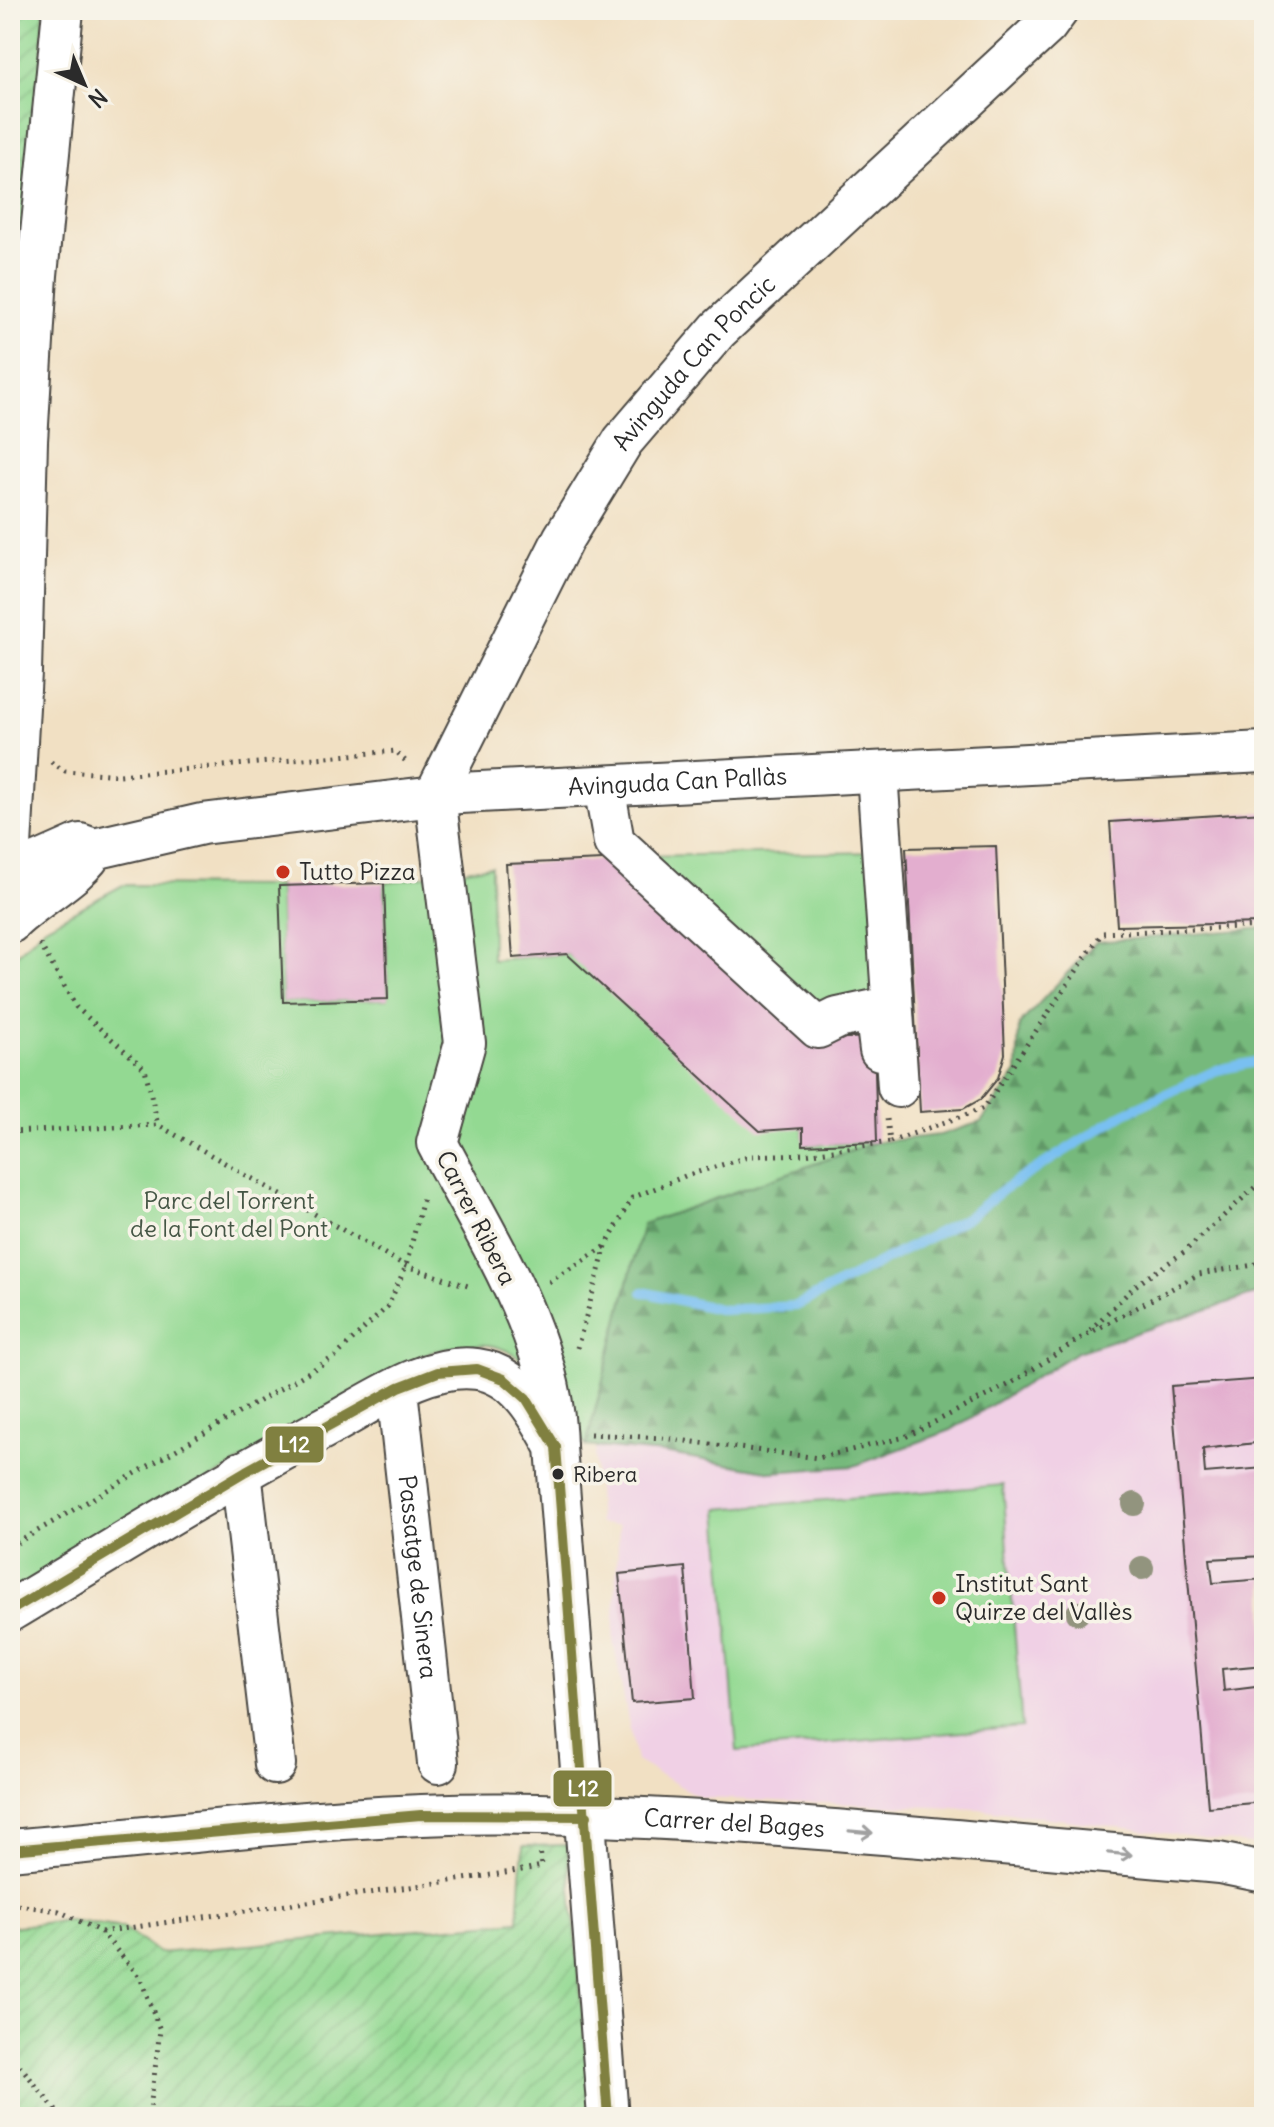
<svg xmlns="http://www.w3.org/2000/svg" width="1274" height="2127" font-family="Delius,sans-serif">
  <defs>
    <pattern id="forest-firs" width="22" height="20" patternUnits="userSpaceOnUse" patternTransform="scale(2)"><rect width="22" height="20" fill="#76b97c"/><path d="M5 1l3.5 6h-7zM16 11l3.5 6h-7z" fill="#619766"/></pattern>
    <pattern id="garden-furrows" width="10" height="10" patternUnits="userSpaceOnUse" patternTransform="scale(2)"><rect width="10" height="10" fill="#93d992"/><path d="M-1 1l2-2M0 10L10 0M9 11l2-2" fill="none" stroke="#7fba7e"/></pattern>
  </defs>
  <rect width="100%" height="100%" fill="#f7f3e8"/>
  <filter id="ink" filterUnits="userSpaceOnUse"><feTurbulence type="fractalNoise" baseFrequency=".0125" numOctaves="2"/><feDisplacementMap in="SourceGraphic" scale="16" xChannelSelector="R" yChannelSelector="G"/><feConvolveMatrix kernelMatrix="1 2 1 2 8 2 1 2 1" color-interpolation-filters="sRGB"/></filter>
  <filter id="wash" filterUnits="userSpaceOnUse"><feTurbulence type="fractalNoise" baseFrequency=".006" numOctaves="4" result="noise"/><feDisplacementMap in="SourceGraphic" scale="32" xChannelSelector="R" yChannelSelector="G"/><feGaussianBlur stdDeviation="1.8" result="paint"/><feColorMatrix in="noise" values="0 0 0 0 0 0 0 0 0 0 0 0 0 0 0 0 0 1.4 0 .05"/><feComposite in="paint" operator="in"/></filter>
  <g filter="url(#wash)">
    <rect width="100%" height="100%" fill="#f1e0c3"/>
    <path fill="#f0d0e5" d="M1264,1291V1846L980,1809L701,1798L636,1761L613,1641L619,1525L599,1524L595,1456L598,1439L951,1430L1077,1352Z"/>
    <g fill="#93d992" stroke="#5f825e" stroke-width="2">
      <path d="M885,852L887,1002L818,1023L637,856Z"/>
      <path d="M491,866L492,960L567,954L803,1128L804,1145L877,1142L643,1224L586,1446C563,1410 536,1352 488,1345C471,1343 449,1349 432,1351L10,1595L12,959L45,927L123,885L279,886L283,1002L388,999L384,883Z"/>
      <path d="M1003,1485L1022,1727L737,1751L718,1509Z"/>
    </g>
    <path fill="url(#forest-firs)" stroke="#507254" stroke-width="2" d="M1264,928V1291L1077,1352L951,1430L854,1466L773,1472L663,1453L586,1446L643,1224L877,1142L940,1135L981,1122L1017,1072L1019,1025L1096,942Z"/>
    <g fill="url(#garden-furrows)" stroke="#5f825e" stroke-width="2">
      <path d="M10,10H44L10,649Z"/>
      <path d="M567,1845L592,2117H10V1927L68,1920L123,1928L159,1953L518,1921L523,1846Z"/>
    </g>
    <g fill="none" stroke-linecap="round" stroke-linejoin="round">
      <path stroke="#79c0f1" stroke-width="10" d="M643,1292L723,1310L796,1306L968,1217L1004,1189L1125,1113L1217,1070L1264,1060"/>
    </g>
    <g id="blocks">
      <g fill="#e3aecf">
        <path d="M1264,812V923L1117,926L1110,822Z"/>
        <path d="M996,846L1005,1054L998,1078L981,1099L963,1109L920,1112L906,848Z"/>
        <path d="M628,859L821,1039L874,1037L877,1142L803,1145V1128L760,1131L567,954L513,958L506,864Z"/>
        <path d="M384,883L388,999L283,1002L279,886Z"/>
        <path d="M1264,1379V1442L1203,1449L1205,1473L1264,1468V1556L1210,1559L1213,1583L1264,1579V1665L1222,1669L1224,1691L1264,1686V1802L1208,1807L1171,1386Z"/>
        <path d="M685,1567L695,1698L632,1703L619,1574Z"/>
      </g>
    </g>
  </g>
  <g filter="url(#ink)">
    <use href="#blocks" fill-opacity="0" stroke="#494642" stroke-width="2"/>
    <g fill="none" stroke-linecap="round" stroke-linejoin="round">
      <defs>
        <g id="minor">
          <path d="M877,772L898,1087"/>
          <path d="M604,786L614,842L818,1028L838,1018L875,1010L880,1050"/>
          <path d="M10,864L21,672L27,441L37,275L63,10"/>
          <path id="s1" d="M10,875L80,844L94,849L202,824L460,793L1264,752"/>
          <path d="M10,923C32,900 83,873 94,849"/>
          <path id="s2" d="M397,1390L438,1763"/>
          <path id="s3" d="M556,1447C555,1339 486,1237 437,1143L465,1043L435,795L563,539L623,441L718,330L1047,25L1058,10"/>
          <path d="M241,1472L275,1764"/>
          <path d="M10,1611C115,1548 218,1484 326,1427C370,1404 426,1362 477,1369C518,1374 539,1416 556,1447L608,2117"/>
          <path id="s4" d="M10,1850C185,1835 363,1809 539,1814C766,1820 993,1844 1219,1863L1264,1872"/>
        </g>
      </defs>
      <use href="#minor" stroke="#494642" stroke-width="44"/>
      <g stroke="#494642" stroke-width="5" stroke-dasharray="2 6" stroke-linecap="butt">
        <path d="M10,16L18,10"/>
        <path d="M51,762L65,771L120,775L396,751L408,764"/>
        <path d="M40,944L76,1007L145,1069L158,1125"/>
        <path d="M10,1132L158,1125L406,1266L471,1287"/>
        <path d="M890,1142L984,1108L1102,933L1264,926"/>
        <path d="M549,1282L606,1246"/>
        <path d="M1090,1330L1135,1286L1184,1252L1264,1179"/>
        <path d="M577,1348L606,1246L632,1198L685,1176L751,1156L805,1154L890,1142L887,1119"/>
        <path d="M590,1434L662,1438L818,1458L905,1437L1010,1384L1084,1336L1199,1274L1254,1265L1264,1259"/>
        <path d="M10,1547L336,1356L388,1306L406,1266L424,1195"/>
        <path d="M10,1904L59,1911L101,1932L140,1977L160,2030L149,2117"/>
        <path d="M101,1932L512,1872L542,1866L540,1849"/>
        <path d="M10,2053L61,2117"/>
      </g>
      <use href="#minor" stroke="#fff" stroke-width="40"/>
      <defs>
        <g id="bus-1">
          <path d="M10,1611L246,1471L399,1387L438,1372L477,1369L504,1379L526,1398L556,1447L608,2117"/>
          <path d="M10,1850L421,1815L587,1816"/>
        </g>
      </defs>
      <use href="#bus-1" stroke="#f7f3e8" stroke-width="16"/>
      <use href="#bus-1" stroke="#808040" stroke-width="10"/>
    </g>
    <g fill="#92947e">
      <circle cx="1134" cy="1504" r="12"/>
      <circle cx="1142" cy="1568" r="12"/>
      <circle cx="1078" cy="1613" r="12"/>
    </g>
    <defs><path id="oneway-shaft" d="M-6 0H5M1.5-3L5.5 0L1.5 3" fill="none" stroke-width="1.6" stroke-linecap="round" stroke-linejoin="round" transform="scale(2)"/></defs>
    <g stroke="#a0a0a0">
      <use href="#oneway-shaft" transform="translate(861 1832) rotate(5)"/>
      <use href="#oneway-shaft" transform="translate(1120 1854) rotate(5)"/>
    </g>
  </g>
  <g fill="#c8321e" stroke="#f7f3e8" stroke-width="3">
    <circle cx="283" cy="872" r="8"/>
    <circle cx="939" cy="1598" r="8"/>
  </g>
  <circle fill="#2b2b2b" stroke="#f7f3e8" stroke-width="3" cx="558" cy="1474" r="7"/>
  <g text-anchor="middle" stroke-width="7" stroke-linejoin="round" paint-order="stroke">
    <g font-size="22" fill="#2b2b2b" stroke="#f7f3e8" text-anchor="start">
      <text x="573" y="1482">Ribera</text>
    </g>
    <g font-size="24" fill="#2b2b2b" stroke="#f7f3e8">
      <text dy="8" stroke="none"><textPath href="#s3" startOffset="1190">Avinguda Can Poncic</textPath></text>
      <text dy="8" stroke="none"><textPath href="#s1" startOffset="680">Avinguda Can Pallàs</textPath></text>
      <text transform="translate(476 1218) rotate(63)" y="8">Carrer Ribera</text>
      <text dy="8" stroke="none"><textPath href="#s2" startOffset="188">Passatge de Sinera</textPath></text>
      <text dy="8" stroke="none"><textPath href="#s4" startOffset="726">Carrer del Bages</textPath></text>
    </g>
    <g font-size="24" fill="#2b2b2b" stroke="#f7f3e8" text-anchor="start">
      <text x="299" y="880">Tutto Pizza</text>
      <text x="955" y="1592">Institut Sant<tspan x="955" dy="28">Quirze del Vallès</tspan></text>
    </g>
    <g font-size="24" fill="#455645" stroke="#f7f3e8">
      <text x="229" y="1209">Parc del Torrent<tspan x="229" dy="28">de la Font del Pont</tspan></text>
    </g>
  </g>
  <g stroke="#f7f3e8" stroke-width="3">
    <rect x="264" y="1425" width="61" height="39" rx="8" fill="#808040"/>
    <rect x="552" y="1769" width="61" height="39" rx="8" fill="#808040"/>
  </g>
  <g font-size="22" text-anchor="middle" font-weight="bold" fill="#fff">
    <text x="294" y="1452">L12</text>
    <text x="583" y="1796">L12</text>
  </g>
  <rect width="1274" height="2127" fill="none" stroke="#f7f3e8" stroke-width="40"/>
  <g transform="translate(84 84) rotate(136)" stroke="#f7f3e8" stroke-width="6" paint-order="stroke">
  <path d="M0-6L14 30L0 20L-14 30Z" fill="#2b2b2b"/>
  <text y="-12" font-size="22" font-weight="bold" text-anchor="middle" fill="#2b2b2b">N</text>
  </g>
</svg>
